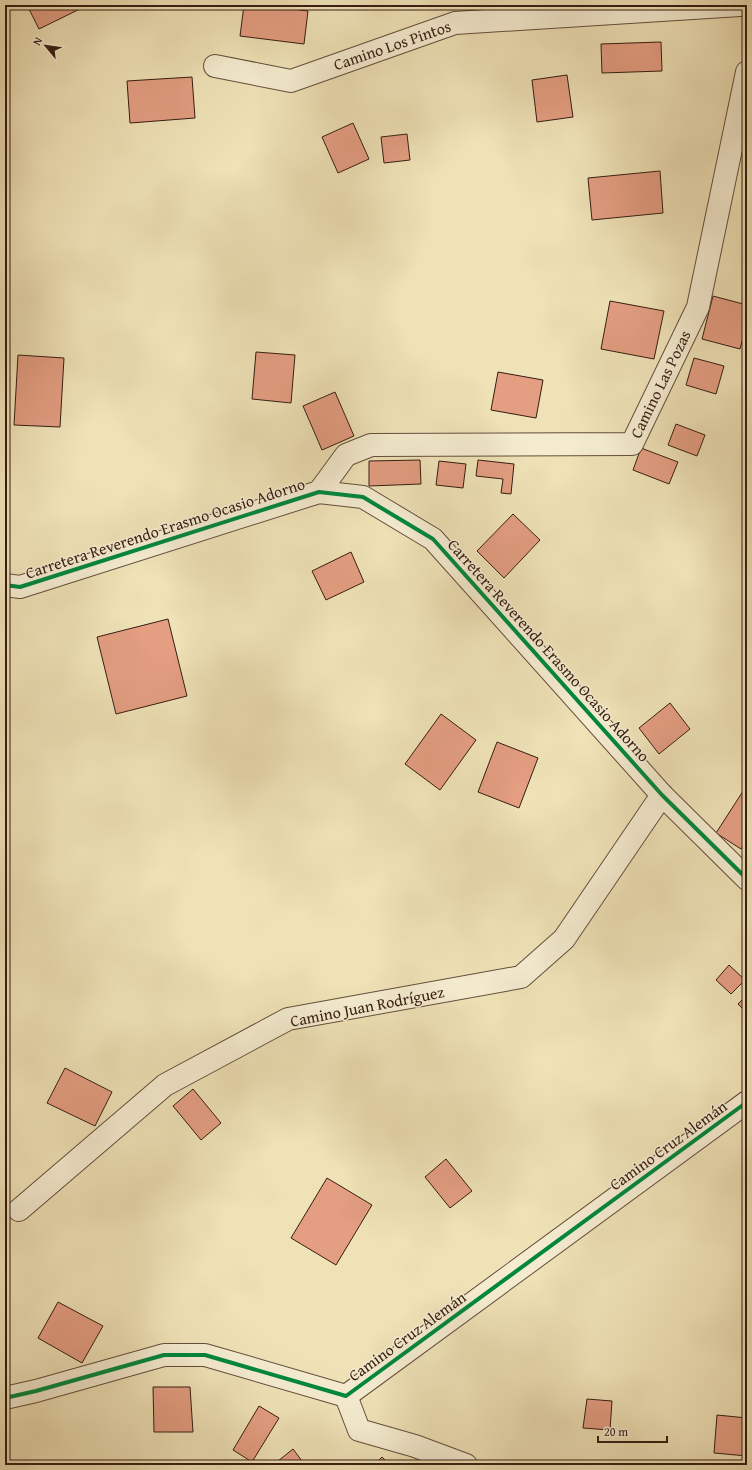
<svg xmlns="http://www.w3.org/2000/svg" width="752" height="1470" font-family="'Gentium Book Plus',serif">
  <rect width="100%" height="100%" fill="#efe2b7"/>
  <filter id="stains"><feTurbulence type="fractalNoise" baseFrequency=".005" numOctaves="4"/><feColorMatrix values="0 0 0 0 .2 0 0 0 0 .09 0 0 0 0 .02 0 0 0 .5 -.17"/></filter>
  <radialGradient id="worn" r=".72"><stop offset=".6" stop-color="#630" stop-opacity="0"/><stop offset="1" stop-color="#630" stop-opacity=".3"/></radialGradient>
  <g fill="#e49e82" stroke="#361c12">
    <path d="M27,5H88L39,29Z"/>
    <path d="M244,5H261L308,11L304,44L240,36Z"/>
    <path d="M661,42L662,71L602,73L601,44Z"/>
    <path d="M567,75L573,117L537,122L532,80Z"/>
    <path d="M192,77L195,118L130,123L127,81Z"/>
    <path d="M353,123L369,159L338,173L322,137Z"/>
    <path d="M407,134L410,160L384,163L381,137Z"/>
    <path d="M660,171L663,213L592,220L588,178Z"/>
    <path d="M713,296L747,305V322L740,349L702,339Z"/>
    <path d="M610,301L664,311L654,359L601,349Z"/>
    <path d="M256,352L295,355L291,403L252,399Z"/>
    <path d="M18,355L64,358L60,427L14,425Z"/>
    <path d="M694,358L724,366L716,394L686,385Z"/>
    <path d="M498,372L543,380L536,418L491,410Z"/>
    <path d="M335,392L354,436L322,450L303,406Z"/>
    <path d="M676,424L705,435L697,456L668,445Z"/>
    <path d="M641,448L678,462L669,484L633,470Z"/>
    <path d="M420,460L421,484L369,486V461Z"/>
    <path d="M478,460L514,464L511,494L501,493L503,479L476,476Z"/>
    <path d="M439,461L466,464L463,488L436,485Z"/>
    <path d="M513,514L540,540L504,578L477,551Z"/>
    <path d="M351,552L364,582L326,600L312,571Z"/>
    <path d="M168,619L187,696L116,714L97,637Z"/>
    <path d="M670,703L690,729L659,754L639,728Z"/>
    <path d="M441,714L476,740L440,790L405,764Z"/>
    <path d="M497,742L538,758L519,808L478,792Z"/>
    <path d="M747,785V840L741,849L716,833Z"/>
    <path d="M729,965L745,980L731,994L716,980Z"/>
    <path d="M747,995V1013L738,1004Z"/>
    <path d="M65,1068L112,1092L95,1126L47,1103Z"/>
    <path d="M193,1089L221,1123L201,1140L173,1106Z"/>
    <path d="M446,1159L472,1191L450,1208L425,1177Z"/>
    <path d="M327,1178L372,1205L336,1265L291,1238Z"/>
    <path d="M58,1302L103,1326L82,1363L38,1338Z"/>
    <path d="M153,1387H190L193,1432H154Z"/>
    <path d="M587,1399L612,1401L610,1430L583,1428Z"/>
    <path d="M259,1406L279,1418L252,1462L233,1450Z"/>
    <path d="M717,1415L747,1418V1456L714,1453Z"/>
    <path d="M293,1449L305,1465H273Z"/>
    <path d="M382,1457L390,1465H374Z"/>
  </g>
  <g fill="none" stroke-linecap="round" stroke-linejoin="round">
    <defs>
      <g id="minor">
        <path d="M215,66L291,81L455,23L740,5"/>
        <path d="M319,492L346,455L371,445L632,444L698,307L747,72"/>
        <path d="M5,585L20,587L319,492L363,497L433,539L662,795L747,879"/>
        <path d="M19,1210L165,1085L288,1019L521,977L564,939L662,795"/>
        <path d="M346,1396L359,1430L415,1446L466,1465"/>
        <path d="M5,1398L36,1391L164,1355H205L346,1396L747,1102"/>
      </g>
    </defs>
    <use href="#minor" stroke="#644e3b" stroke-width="24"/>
    <use href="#minor" stroke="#f5ecd0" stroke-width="22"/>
    <defs>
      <g id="cycleway">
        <path d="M5,585L20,587L319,492L363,497L433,539L662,795L747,879"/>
        <path d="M5,1398L36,1391L164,1355H205L346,1396L747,1102"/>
      </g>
    </defs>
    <use href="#cycleway" stroke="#f5ecd0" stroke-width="6"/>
    <use href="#cycleway" stroke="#00873e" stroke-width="4"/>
  </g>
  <g text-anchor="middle" stroke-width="3" stroke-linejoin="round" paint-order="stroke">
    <g font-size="16" fill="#361c12" stroke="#f5ecd0">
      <text transform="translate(392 45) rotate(-19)" y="6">Camino Los Pintos</text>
      <text transform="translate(660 384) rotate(-64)" y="6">Camino Las Pozas</text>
      <text transform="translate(165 528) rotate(-18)" y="6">Carretera Reverendo Erasmo Ocasio Adorno</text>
      <text transform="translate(549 650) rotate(48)" y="6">Carretera Reverendo Erasmo Ocasio Adorno</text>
      <text transform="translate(367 1006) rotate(-11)" y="6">Camino Juan Rodríguez</text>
      <text transform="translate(668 1145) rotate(-36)" y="6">Camino Cruz Alemán</text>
      <text transform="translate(407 1336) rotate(-36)" y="6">Camino Cruz Alemán</text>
    </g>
  </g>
  <rect width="752" height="1470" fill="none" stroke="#efe2b7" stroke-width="20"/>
  <rect x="6" y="6" width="740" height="1458" fill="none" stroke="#361c12" stroke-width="2"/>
  <rect x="10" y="10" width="732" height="1450" fill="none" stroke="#361c12"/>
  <g transform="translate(46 46) rotate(299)" stroke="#f5ecd0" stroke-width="3" paint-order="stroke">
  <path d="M0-3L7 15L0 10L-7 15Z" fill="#361c12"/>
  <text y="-6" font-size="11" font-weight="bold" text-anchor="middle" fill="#361c12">N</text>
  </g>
  <path d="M598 1436v6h69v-6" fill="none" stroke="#361c12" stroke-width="2"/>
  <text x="604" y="1436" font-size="12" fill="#361c12" stroke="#f5ecd0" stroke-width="3" paint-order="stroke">20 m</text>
  <rect width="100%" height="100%" filter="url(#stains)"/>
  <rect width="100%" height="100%" fill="url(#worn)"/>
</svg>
